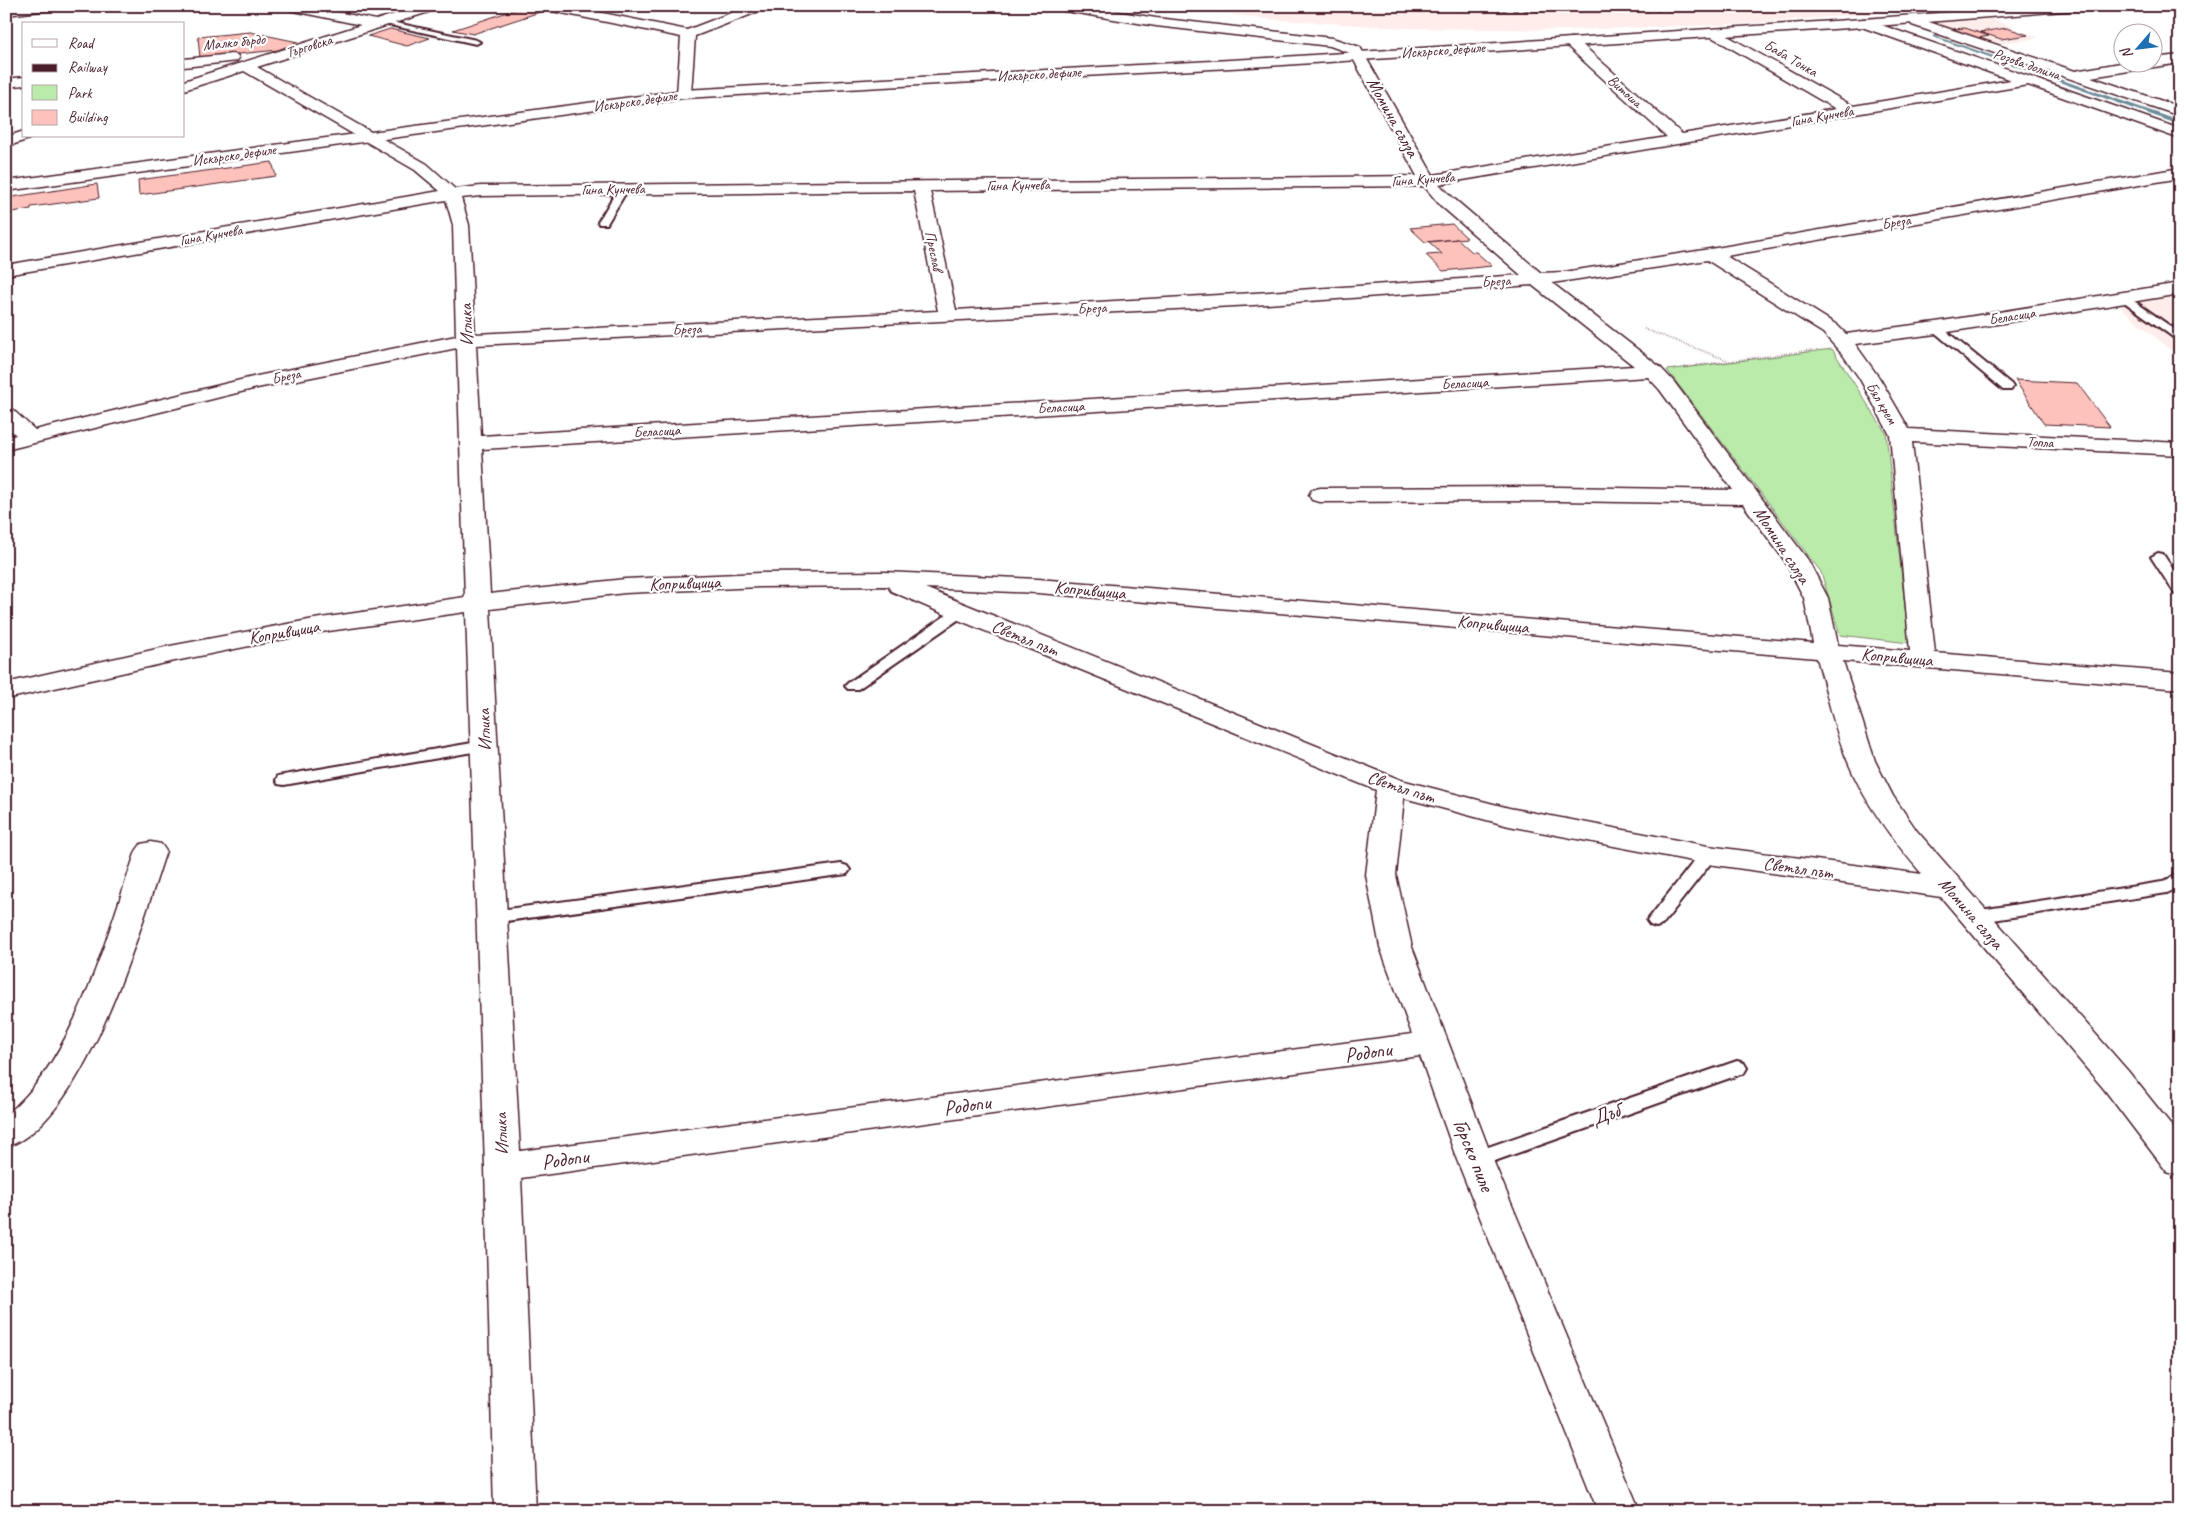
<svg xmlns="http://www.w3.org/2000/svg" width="2186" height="1517" font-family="Caveat,sans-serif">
  <rect width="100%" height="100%" fill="#fff"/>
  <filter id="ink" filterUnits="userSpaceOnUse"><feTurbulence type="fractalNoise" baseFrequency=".02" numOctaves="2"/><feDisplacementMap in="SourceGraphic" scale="10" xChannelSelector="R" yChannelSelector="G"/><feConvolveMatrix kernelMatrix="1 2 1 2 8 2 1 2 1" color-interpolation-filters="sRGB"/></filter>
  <g filter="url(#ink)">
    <g fill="#ffedeb">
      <path d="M1165,6H1929L1878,13L1744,24L1566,30L1404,28L1267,19Z"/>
      <path d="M1992,19L2039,38L1995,44L1936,23Z"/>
      <path d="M2180,292V358L2115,303Z"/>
    </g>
    <path fill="#baebab" stroke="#82856b" d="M1832,349L1886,433L1909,643L1840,635L1821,572L1667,370Z"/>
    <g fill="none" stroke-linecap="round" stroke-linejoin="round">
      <path fill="#6e8c9a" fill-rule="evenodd" d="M1933,35L2180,121V125L1933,37Z"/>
    </g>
    <g fill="#fec2bc" stroke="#4a1f2b">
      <path d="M520,8L540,12L473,34L453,30Z"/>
      <path d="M1965,28L1989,36L1978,38L1953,29Z"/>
      <path d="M2007,28L2028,35L2001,39L1980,32Z"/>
      <path d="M390,29L430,38L407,46L368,36Z"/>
      <path d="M250,32L298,42L278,50L200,58L198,37Z"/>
      <path d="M272,162L276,176L139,195L138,180Z"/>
      <path d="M97,184L99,198L31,207V209L6,213V198Z"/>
      <path d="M1452,224L1467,238L1425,242L1410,228Z"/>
      <path d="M1458,239L1472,252H1476L1492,266L1443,271L1426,255L1442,254L1429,242Z"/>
      <path d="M2015,380L2077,383L2110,427L2044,424Z"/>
    </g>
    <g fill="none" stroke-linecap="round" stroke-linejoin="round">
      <defs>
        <g id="service">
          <path d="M382,20L476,40L480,42L476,44L385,24H382Z"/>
          <path d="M623,186L628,189L608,222L607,224H599L598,222L618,189Z"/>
          <path d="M2124,294L2180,333V342L2120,299L2119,297L2120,295Z"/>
          <path d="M1936,325L1940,326L2011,384L2013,387L2011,390H2003L1932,330L1930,328L1932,326Z"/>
          <path d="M2158,553L2163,554L2180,580V595L2175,594L2151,557Z"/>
          <path d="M960,608L965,609L967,612L965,615L858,689H848L845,686L848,683L955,609Z"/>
          <path d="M484,741L490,743L492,746L490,749L284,785L278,784L276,780L278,776L284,775Z"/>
          <path d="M1708,849L1714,851L1717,855L1714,859L1662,925L1656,927L1650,925L1647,921L1650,917L1702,851Z"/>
          <path d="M841,864L847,866L850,870L847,874L492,923L486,921L483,917L486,913L492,911Z"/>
          <path d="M2180,873V887L2167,893L1974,923L1968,921L1965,917L1968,913L1974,911L2162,882Z"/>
          <path d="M1737,1061L1744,1063L1747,1068L1744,1073L1475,1168L1468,1166L1465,1160L1468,1154Z"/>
        </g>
        <g id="minor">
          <path d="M56,6L50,10L6,15V7Z"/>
          <path d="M283,6H308L376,20L420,6H440L438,9L257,67L427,164L455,189L481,186L1417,176L1350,53L1330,46L1156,26L1059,10L1053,6H1084L1156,18L1332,38L1360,47L1433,175L1667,137L1566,45L1564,42L1571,38L1576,39L1682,134L1836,109L1710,36L1708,33L1715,29L1853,106L2011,80L1859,26L1857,23L1859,20L1864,19L2180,129V139L2028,85L1439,184L1452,197L1541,273L1564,272L1710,249L2180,168V178L1726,256L1837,325L1846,334L1936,322L2180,283V294L1936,334L1855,344L1880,379L1909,429L2180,443V455L1912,442L1935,653L2180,673V689L1843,661L1875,761L1893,796L1917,831L2128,1071L2180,1136V1176L2167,1172L2104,1089L1941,897L1708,864L1509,826L1404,798L1396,875L1412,947L1493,1160L1640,1511H1598L1457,1160L1420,1056L521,1178L536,1511H494L485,1167L466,612L314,633L170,662L6,699V683L170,646L314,619L465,597L457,348L257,388L6,450V438L16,435L6,426V408L13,410L35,430L257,376L456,336L453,225L446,200L6,275V265L440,191L415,170L244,71L184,90V81L361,25L289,10ZM1424,186L1440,205L1521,275L1254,293L956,310L930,191ZM914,191L938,311L475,334L469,225L461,198L481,196ZM1707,260L1823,333L1843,355L1860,379L1890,435L1910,651L1838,645L1828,598L1808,560L1674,382L1660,367L1552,283ZM1532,285L1634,366L481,436L476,345L1254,305ZM1648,377L1660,390L1733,490L1559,487L1320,488L1312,490L1309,495L1312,500L1320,502L1559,501L1743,504L1785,561L1804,598L1813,643L1038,579L884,572L760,573L625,579L490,594L482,449ZM888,586L891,591L951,617L1376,790L1366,875L1380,947L1412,1034L520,1151L490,609L625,593L760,587ZM925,588L1038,593L1817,658C1827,692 1834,730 1848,762C1865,804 1893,840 1922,874L1708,846L1509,808L1401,780Z"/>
          <path d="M541,6H568L687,30L749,6H767L765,9L695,36L691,94L689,97H679L677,94L681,37L547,10Z"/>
          <path d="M1917,18L2075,71L2126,62H2154V58L2180,55V63L2091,77L2180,107V116L1912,25L1910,22L1912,19Z"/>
          <path d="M232,54L237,55L239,58L237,61L184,67V59Z"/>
          <path d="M24,77V85L6,87V79Z"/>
          <path d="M24,131V136H31L29,139L6,147V137Z"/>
          <path d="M151,842L161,844L166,851C141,925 86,1122 6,1147V1115C75,1061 108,931 136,851L141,844Z"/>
        </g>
        <path id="secondary" d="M2026,6H2083L2077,10L1864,27L1267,66L684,98L6,191V181L684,90L1267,58L1864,19Z"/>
      </defs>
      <use href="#service" stroke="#4a1f2b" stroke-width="4"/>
      <use href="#minor" stroke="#4a1f2b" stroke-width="3"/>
      <use href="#secondary" stroke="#4a1f2b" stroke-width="3"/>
      <g stroke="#4a1f2b" stroke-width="2" stroke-dasharray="0.5 2" stroke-linecap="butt">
        <path d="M1644,329L1727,360"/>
        <path d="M1685,367L1813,350"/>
      </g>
      <use href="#service" fill="#fff" fill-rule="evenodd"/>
      <use href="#minor" fill="#fff" fill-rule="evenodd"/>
      <use href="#secondary" fill="#fff" fill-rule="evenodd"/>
      <defs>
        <path id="rail" d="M1375,6C1522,12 1668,13 1815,6"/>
      </defs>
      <use href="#rail" stroke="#4a1f2b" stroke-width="3"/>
      <use href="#rail" stroke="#fff" stroke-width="2" stroke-dasharray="5.5" stroke-linecap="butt"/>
    </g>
  </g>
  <g text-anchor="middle" stroke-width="4.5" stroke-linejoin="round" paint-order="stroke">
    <g font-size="15" fill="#4a1f2b" stroke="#fff">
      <text transform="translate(234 42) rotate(-6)" y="5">Малко бърдо</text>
      <text transform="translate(309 46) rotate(-17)" y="5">Търговска</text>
      <text transform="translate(1443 50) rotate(-4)" y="5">Искърско дефиле</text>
      <text transform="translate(1791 58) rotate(30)" y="5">Баба Тонка</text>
      <text transform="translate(2027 64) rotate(19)" y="5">Розова долина</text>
      <text transform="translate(1039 74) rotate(-3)" y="5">Искърско дефиле</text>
      <text transform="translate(1625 91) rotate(42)" y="5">Витоша</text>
      <text transform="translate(635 101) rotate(-8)" y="5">Искърско дефиле</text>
      <text transform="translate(1822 116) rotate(-10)" y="5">Гина Кунчева</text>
      <text transform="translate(234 155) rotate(-8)" y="5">Искърско дефиле</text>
      <text transform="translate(1423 179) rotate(-4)" y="5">Гина Кунчева</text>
      <text transform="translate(1018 185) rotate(-1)" y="5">Гина Кунчева</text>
      <text transform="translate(613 189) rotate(-1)" y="5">Гина Кунчева</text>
      <text transform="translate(1896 222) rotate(-10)" y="5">Бреза</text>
      <text transform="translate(211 235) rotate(-10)" y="5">Гина Кунчева</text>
      <text transform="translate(934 251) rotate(78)" y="5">Преслав</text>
      <text transform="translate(1496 281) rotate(-4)" y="5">Бреза</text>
      <text transform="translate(1092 308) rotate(-3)" y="5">Бреза</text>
      <text transform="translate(2012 316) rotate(-9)" y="5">Беласица</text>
      <text transform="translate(687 329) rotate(-3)" y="5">Бреза</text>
      <text transform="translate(286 376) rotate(-12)" y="5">Бреза</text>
      <text transform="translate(1465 383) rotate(-3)" y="5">Беласица</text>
      <text transform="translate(1882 403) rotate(59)" y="5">Бял крем</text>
      <text transform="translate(1061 407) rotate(-3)" y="5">Беласица</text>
      <text transform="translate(657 431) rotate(-3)" y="5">Беласица</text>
      <text transform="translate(2040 442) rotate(3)" y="5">Топла</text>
    </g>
    <g font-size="18" fill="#4a1f2b" stroke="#fff">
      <text transform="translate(1393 117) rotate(61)" y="6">Момина сълза</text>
      <text transform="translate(466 325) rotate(-92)" y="6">Иглика</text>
      <text transform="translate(1782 545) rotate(57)" y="6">Момина сълза</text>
      <text transform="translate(685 583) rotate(-2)" y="6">Копривщица</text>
      <text transform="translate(1090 590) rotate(5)" y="6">Копривщица</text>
      <text transform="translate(1493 624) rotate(5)" y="6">Копривщица</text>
      <text transform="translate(284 632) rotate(-10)" y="6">Копривщица</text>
      <text transform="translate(1025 638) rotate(22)" y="6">Светъл път</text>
      <text transform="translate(1897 657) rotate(5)" y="6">Копривщица</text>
      <text transform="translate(484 730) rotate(-92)" y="6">Иглика</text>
      <text transform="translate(1401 787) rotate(18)" y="6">Светъл път</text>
      <text transform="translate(1798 868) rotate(8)" y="6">Светъл път</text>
      <text transform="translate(1971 913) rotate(49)" y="6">Момина сълза</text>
      <text transform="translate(501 1134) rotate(-92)" y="6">Иглика</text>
    </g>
    <g font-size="21" fill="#4a1f2b" stroke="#fff">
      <text transform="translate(1368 1052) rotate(-8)" y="7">Родопи</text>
      <text transform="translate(967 1105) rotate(-8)" y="7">Родопи</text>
      <text transform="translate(1606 1114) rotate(-19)" y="7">Дъб</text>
      <text transform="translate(1474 1155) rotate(68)" y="7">Горско пиле</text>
      <text transform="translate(565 1159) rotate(-8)" y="7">Родопи</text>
    </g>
  </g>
  <rect width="2186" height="1517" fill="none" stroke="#fff" stroke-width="25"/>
  <rect x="12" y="12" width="2161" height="1492" fill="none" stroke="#4a1f2b" stroke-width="2" filter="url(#ink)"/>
  <rect x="22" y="22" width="162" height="115" fill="#ffffff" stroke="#b7a5aa"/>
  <rect x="32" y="39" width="25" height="8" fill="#ffffff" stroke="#b7a5aa"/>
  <text x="68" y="48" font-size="15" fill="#4a1f2b">Road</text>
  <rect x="32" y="64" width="25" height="8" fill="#4a1f2b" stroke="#b7a5aa"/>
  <text x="68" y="72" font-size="15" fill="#4a1f2b">Railway</text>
  <rect x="32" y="85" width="25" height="15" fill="#baebab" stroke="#b7a5aa"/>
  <text x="68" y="98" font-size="15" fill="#4a1f2b">Park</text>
  <rect x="32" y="110" width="25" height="15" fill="#fec2bc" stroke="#b7a5aa"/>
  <text x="68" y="122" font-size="15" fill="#4a1f2b">Building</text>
  <g transform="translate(2138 48) rotate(242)"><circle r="24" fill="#ffffff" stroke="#b7a5aa"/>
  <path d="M0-4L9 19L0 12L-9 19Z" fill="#1f6fb2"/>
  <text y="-8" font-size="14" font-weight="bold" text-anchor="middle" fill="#4a1f2b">N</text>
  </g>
</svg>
